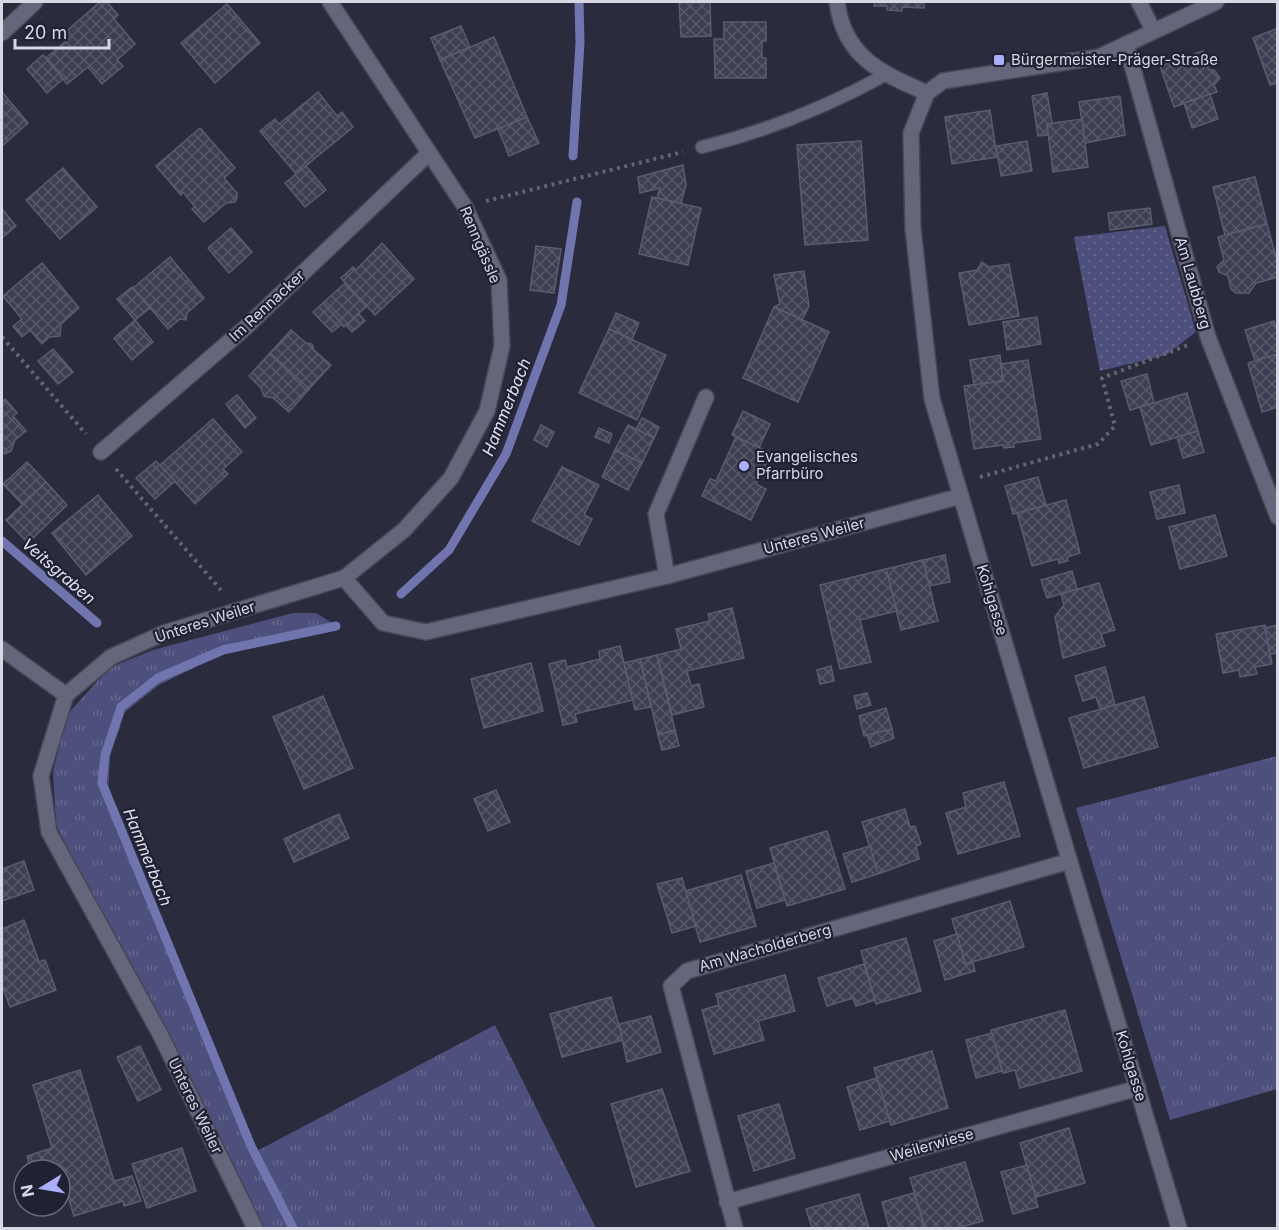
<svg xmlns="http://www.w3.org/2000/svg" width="1279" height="1230" font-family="Inter,sans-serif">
  <defs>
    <pattern id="grass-tufts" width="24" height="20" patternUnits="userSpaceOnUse" patternTransform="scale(1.5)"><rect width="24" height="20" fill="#4d4f7c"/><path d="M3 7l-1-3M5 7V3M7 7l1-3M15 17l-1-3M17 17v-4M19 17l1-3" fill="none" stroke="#66688e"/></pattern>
    <pattern id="park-dots" width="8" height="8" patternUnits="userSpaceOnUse" patternTransform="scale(1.5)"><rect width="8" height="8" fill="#4d4f7c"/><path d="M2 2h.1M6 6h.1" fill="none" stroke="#66688e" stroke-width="1.8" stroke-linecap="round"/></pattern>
    <pattern id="building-cross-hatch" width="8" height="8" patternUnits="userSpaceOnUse" patternTransform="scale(1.5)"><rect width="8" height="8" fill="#3d3f52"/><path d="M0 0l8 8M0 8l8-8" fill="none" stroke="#585a6b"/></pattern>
  </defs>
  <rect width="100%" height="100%" fill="#2a2b3d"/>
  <g fill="url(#grass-tufts)">
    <path d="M293,613H316L332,623L224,653L159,685L125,712L110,756L108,797L255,1152L495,1025L596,1228H261L56,825L53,772L66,716L109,668L153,650Z"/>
    <path d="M1277,756V1089L1170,1120L1076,808Z"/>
  </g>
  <path fill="url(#park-dots)" d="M1165,226L1196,332L1166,355L1100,371L1074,237Z"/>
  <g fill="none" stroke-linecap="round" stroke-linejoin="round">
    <g stroke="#7175af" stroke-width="9">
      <path d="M573,156L580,43L579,2"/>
      <path d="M2,541L97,623"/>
      <path d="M401,594L449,550L506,454L561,305L577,202"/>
      <path d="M293,1228L251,1146L102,783L105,755L121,707L158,678L223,650L336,626"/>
    </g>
  </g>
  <g fill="url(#building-cross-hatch)" stroke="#5a5c71" stroke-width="1.5">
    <path d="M100,2H107L118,15L114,19L135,44L117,60L123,66L102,84L88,67L67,84L46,58L67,40L63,34Z"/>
    <path d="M679,2H710L711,36L681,37Z"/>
    <path d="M875,2H924V8L902,7V11L887,10V6H874Z"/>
    <path d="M227,4L260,43L215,83L181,43Z"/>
    <path d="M724,22H766V41H762V58H766V78H715L714,39H724Z"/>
    <path d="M461,26L470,47L440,60L431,38Z"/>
    <path d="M1278,28V83L1270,85L1253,38Z"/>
    <path d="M494,37L527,117L475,138L440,60Z"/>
    <path d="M1203,51L1209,70H1214L1220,78L1214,85L1217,92L1174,107L1160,66Z"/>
    <path d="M43,55L63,79L47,93L27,69Z"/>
    <path d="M2,92L28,123L2,146Z"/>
    <path d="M318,92L337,116L342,112L353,127L296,174L260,131L275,119L279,124Z"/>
    <path d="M1047,93L1052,123L1047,124L1048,135L1038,136L1032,96Z"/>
    <path d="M1210,94L1218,119L1192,128L1184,103Z"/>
    <path d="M1120,96L1125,135L1085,143L1079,102Z"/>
    <path d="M990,110L997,157L952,164L945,117Z"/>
    <path d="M527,117L539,143L509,156L498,129Z"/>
    <path d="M1082,119L1088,167L1053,172L1047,124Z"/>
    <path d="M200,128L235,168L224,178L237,193V198L235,202L226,203L204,222L192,209L195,207L183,192L181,195L156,166Z"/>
    <path d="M861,141L868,240L805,245L797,145Z"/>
    <path d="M1027,141L1032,171L1001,176L996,146Z"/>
    <path d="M683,165L686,185L681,203L657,198L660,188L640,193L638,177Z"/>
    <path d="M306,166L326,190L305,207L285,183Z"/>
    <path d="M63,168L97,207L60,239L26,200Z"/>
    <path d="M1255,177L1267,224L1225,235L1213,187Z"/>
    <path d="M652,197L701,208L688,265L639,254Z"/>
    <path d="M1150,208L1152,224L1110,230L1108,213Z"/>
    <path d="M2,209L16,226L2,238Z"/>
    <path d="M1267,224L1278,265V277L1256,283L1249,293H1236L1231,289L1228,276L1219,272L1217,267L1224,260L1218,237Z"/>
    <path d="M231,228L252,252L229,273L208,248Z"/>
    <path d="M382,243L414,279L375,315L341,278L353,267L356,270Z"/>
    <path d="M536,246L561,249L554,293L530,290Z"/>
    <path d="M170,257L204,298L187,313L186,320L180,319L168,329L133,288Z"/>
    <path d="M982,262L989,267L1009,264L1019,316L969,325L959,273L977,270Z"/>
    <path d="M42,263L79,308L61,324L60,336L49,337L42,344L30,330L22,337L13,326L22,319L3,296Z"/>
    <path d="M804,271L809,306L802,320L774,307L780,304L774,275Z"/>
    <path d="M345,283L367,306L344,327L323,303Z"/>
    <path d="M132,287L150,308L135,320L117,299Z"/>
    <path d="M323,303L342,324L332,332L313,312Z"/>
    <path d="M774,307L829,332L798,402L743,378Z"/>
    <path d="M616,313L639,323L632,339L609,329Z"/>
    <path d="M359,314L365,321L352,332L346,325Z"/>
    <path d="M1037,317L1041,344L1007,350L1003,322Z"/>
    <path d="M135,320L153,342L132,360L114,338Z"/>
    <path d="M1274,321L1278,333V354L1255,361L1245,330Z"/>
    <path d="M609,329L666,355L637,420L579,393Z"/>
    <path d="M291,330L306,343L312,344L314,350L331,365L309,389L270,353Z"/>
    <path d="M53,349L73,372L58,384L38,361Z"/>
    <path d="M270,353L309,389L289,412L273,398L264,396L261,388L249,376Z"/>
    <path d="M1278,354V407L1262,412L1248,363Z"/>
    <path d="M1000,355L1003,381L974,385L970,360Z"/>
    <path d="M1028,360L1041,439L1014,443V447L1004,448L1003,445L974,449L964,386L1003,381L1001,364Z"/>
    <path d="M1147,374L1154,403L1130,410L1121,381Z"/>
    <path d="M1187,393L1198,431L1151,445L1140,407Z"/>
    <path d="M237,395L256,418L245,428L226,404Z"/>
    <path d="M5,399L17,413L13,416L26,431L15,440L11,451L5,454L2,453V402Z"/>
    <path d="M743,411L770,424L759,448L732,435Z"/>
    <path d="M642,418L659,427L654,438L636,429Z"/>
    <path d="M213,419L242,452L223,469L228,474L195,504L160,465Z"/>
    <path d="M541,425L554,432L547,447L534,440Z"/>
    <path d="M628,425L654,438L642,463L615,450Z"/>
    <path d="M599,428L612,434L609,443L595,437Z"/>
    <path d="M1198,431L1204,452L1183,458L1177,437Z"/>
    <path d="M736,437L771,453L756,484L766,489L751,520L702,496L710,479L716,481Z"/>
    <path d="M615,450L642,463L628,490L602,477Z"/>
    <path d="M156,461L175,481L155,499L136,478Z"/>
    <path d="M27,462L46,482L22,504L3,484Z"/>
    <path d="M562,467L599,485L584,515L592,519L579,545L532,521Z"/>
    <path d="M1038,477L1046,505L1013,514L1005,486Z"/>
    <path d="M46,482L67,505L28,543L6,520Z"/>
    <path d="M1179,485L1185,513L1157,519L1150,492Z"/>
    <path d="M98,495L132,536L86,575L52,533Z"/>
    <path d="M1066,500L1080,553L1067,557L1068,561L1059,563L1058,559L1032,566L1017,513Z"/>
    <path d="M1215,515L1227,556L1180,569L1169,527Z"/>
    <path d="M945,555L950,582L929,586L923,560Z"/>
    <path d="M923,560L938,621L901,630L886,569Z"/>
    <path d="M886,569L897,611L860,620L871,662L840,669L820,585Z"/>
    <path d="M1072,571L1077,589L1047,598L1041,580Z"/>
    <path d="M1099,583L1115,630L1101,634L1105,646L1063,658L1055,617L1064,605L1061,594Z"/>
    <path d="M732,608L744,658L687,671L691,686L699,684L704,707L672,715L657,655L681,649L676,629L710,621L708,614Z"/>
    <path d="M1265,625L1272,664L1255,667L1257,674L1240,677L1239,670L1223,673L1216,634Z"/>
    <path d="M1278,625V653L1270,654L1265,628Z"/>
    <path d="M620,646L633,700L575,714L577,722L563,725L549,664L565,660L567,667L600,659L599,651Z"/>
    <path d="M657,655L675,730L658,735L640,659Z"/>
    <path d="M640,659L651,707L635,710L624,663Z"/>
    <path d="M531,663L543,711L484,728L471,679Z"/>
    <path d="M831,666L834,681L820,684L817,670Z"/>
    <path d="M1105,667L1115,705L1100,709L1096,697L1083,701L1075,676Z"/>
    <path d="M867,693L871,705L857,709L854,696Z"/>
    <path d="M323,696L353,768L304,789L273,717Z"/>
    <path d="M1144,697L1158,747L1084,768L1069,718Z"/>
    <path d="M886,708L892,729L864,736L859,716Z"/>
    <path d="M892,729L894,738L871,747L867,735Z"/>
    <path d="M675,730L679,746L662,750L658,735Z"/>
    <path d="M1004,782L1020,836L958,854L946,813L966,807L963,793Z"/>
    <path d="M496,790L510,822L488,831L474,799Z"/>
    <path d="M905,809L910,827L915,826L921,844L916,846L919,859L878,874L862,822Z"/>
    <path d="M339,814L349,838L294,862L284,839Z"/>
    <path d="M827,831L845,889L787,906L770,848Z"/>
    <path d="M870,846L878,874L852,882L843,854Z"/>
    <path d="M24,861L34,890L2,901V869Z"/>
    <path d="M774,863L785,900L757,908L746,871Z"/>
    <path d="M741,875L756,926L700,942L685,891Z"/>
    <path d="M682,878L696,926L672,933L657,884Z"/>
    <path d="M1010,901L1024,947L965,964L952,919Z"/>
    <path d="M24,920L39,962L45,960L56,990L10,1007L2,985V929Z"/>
    <path d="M957,934L965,964L973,963L975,971L945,980L934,941Z"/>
    <path d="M906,938L921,991L876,1004L861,951Z"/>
    <path d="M864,964L875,1000L856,1006L853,998L827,1006L818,978Z"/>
    <path d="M785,975L795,1011L758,1021L764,1040L714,1054L702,1010L719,1005L716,994Z"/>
    <path d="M611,997L623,1040L562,1057L550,1014Z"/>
    <path d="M1065,1010L1082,1071L1020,1088L1015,1070L1003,1073L991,1030Z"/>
    <path d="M651,1016L661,1052L627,1062L619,1024Z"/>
    <path d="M992,1033L1002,1071L976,1078L966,1040Z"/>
    <path d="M140,1046L161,1090L138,1101L117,1057Z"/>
    <path d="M932,1051L948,1108L891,1125L874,1068Z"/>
    <path d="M80,1070L114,1181L132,1176L141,1201L124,1206L123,1201L74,1216L60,1169L31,1170L27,1156L52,1148L33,1085Z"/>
    <path d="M877,1078L890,1121L860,1130L847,1087Z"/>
    <path d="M662,1089L690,1171L636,1187L611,1104Z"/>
    <path d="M779,1104L795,1158L754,1171L738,1116Z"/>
    <path d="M1069,1128L1085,1183L1036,1197L1020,1143Z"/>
    <path d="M182,1148L196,1191L147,1208L132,1164Z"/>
    <path d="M965,1162L983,1221L958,1228H925L910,1178Z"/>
    <path d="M1027,1165L1038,1207L1013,1214L1001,1172Z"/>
    <path d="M914,1193L925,1228H889L882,1202Z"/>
    <path d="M859,1194L869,1228H812L806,1209Z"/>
  </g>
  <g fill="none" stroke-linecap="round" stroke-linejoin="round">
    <defs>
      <path id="lane" d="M702,147C767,131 827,107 885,75"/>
      <g id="street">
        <path d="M330,2L465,207L499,280L502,346L487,411L451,478L404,530L344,578"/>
        <path d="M837,2C844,57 881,73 927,93L911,133L913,229L932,399L1179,1228"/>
        <path d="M1139,2L1153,30"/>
        <path d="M2,33L35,2"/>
        <path d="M1126,44L1208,337L1278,517"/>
        <path d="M927,93L943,81L1099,57L1216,2"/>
        <path d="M101,452L245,328L428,154"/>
        <path d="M667,576L656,514L706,397"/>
        <path d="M2,649L66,695"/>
        <path d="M727,1202L1138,1088"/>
        <path d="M255,1228L160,1034L49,832L41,776L66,695L111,657L164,633L344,578L383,623L426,632L667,576L961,496"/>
        <path d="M735,1228L671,986L687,971L1070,861"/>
      </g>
    </defs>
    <use href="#lane" stroke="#464656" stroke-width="15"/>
    <use href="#street" stroke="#464656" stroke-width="18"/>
    <g stroke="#636474" stroke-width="4" stroke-dasharray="3 4.5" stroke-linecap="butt">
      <path d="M486,201L683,152"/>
      <path d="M2,337L86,434"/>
      <path d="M116,469L221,590"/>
      <path d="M980,477L1098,444L1115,426L1102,378L1188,345"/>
    </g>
    <use href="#lane" stroke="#64667b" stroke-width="12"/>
    <use href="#street" stroke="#64667b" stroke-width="15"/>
  </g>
  <g fill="#abaffb" stroke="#202133" stroke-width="2">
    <rect x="993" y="54" width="12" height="12" rx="3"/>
    <circle cx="744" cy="466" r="6"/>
  </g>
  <g text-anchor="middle" stroke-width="4.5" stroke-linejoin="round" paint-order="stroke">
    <g font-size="15" fill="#d7d8e4" stroke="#202133" text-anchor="start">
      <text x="1011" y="65">Bürgermeister-Präger-Straße</text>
      <text x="756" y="462">Evangelisches<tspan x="756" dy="17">Pfarrbüro</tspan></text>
    </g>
    <g font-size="15" fill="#d7d8e4" stroke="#202133">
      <text transform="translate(480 245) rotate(67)" y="5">Renngässle</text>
      <text transform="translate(1193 283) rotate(74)" y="5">Am Laubberg</text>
      <text transform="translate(267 306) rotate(-43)" y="5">Im Rennacker</text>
      <text transform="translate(814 536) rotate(-15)" y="5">Unteres Weiler</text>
      <text transform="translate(992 600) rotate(73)" y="5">Kohlgasse</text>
      <text transform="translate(205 622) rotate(-18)" y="5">Unteres Weiler</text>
      <text transform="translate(765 948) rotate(-16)" y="5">Am Wacholderberg</text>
      <text transform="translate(1131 1066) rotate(73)" y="5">Kohlgasse</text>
      <text transform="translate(195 1106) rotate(64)" y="5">Unteres Weiler</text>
      <text transform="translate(932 1145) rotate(-16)" y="5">Weilerwiese</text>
    </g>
    <g font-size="16" font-style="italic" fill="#e0e3f4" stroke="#202133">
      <text transform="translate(506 407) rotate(-68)" y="6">Hammerbach</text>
      <text transform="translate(59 571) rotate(41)" y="6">Veitsgraben</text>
      <text transform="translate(148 857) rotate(68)" y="6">Hammerbach</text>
    </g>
  </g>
  <rect width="1279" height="1230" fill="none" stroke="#d7d8e4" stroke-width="6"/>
  <g transform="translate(42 1188) rotate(259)"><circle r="28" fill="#202133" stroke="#696a7a" stroke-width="1.5"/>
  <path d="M0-4.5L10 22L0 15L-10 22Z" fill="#abaffb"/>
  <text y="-9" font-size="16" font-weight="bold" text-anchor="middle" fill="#d7d8e4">N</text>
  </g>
  <path d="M15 39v9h94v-9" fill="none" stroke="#d7d8e4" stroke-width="3"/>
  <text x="24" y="39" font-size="18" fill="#d7d8e4" stroke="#202133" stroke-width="4.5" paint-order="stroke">20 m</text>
</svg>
